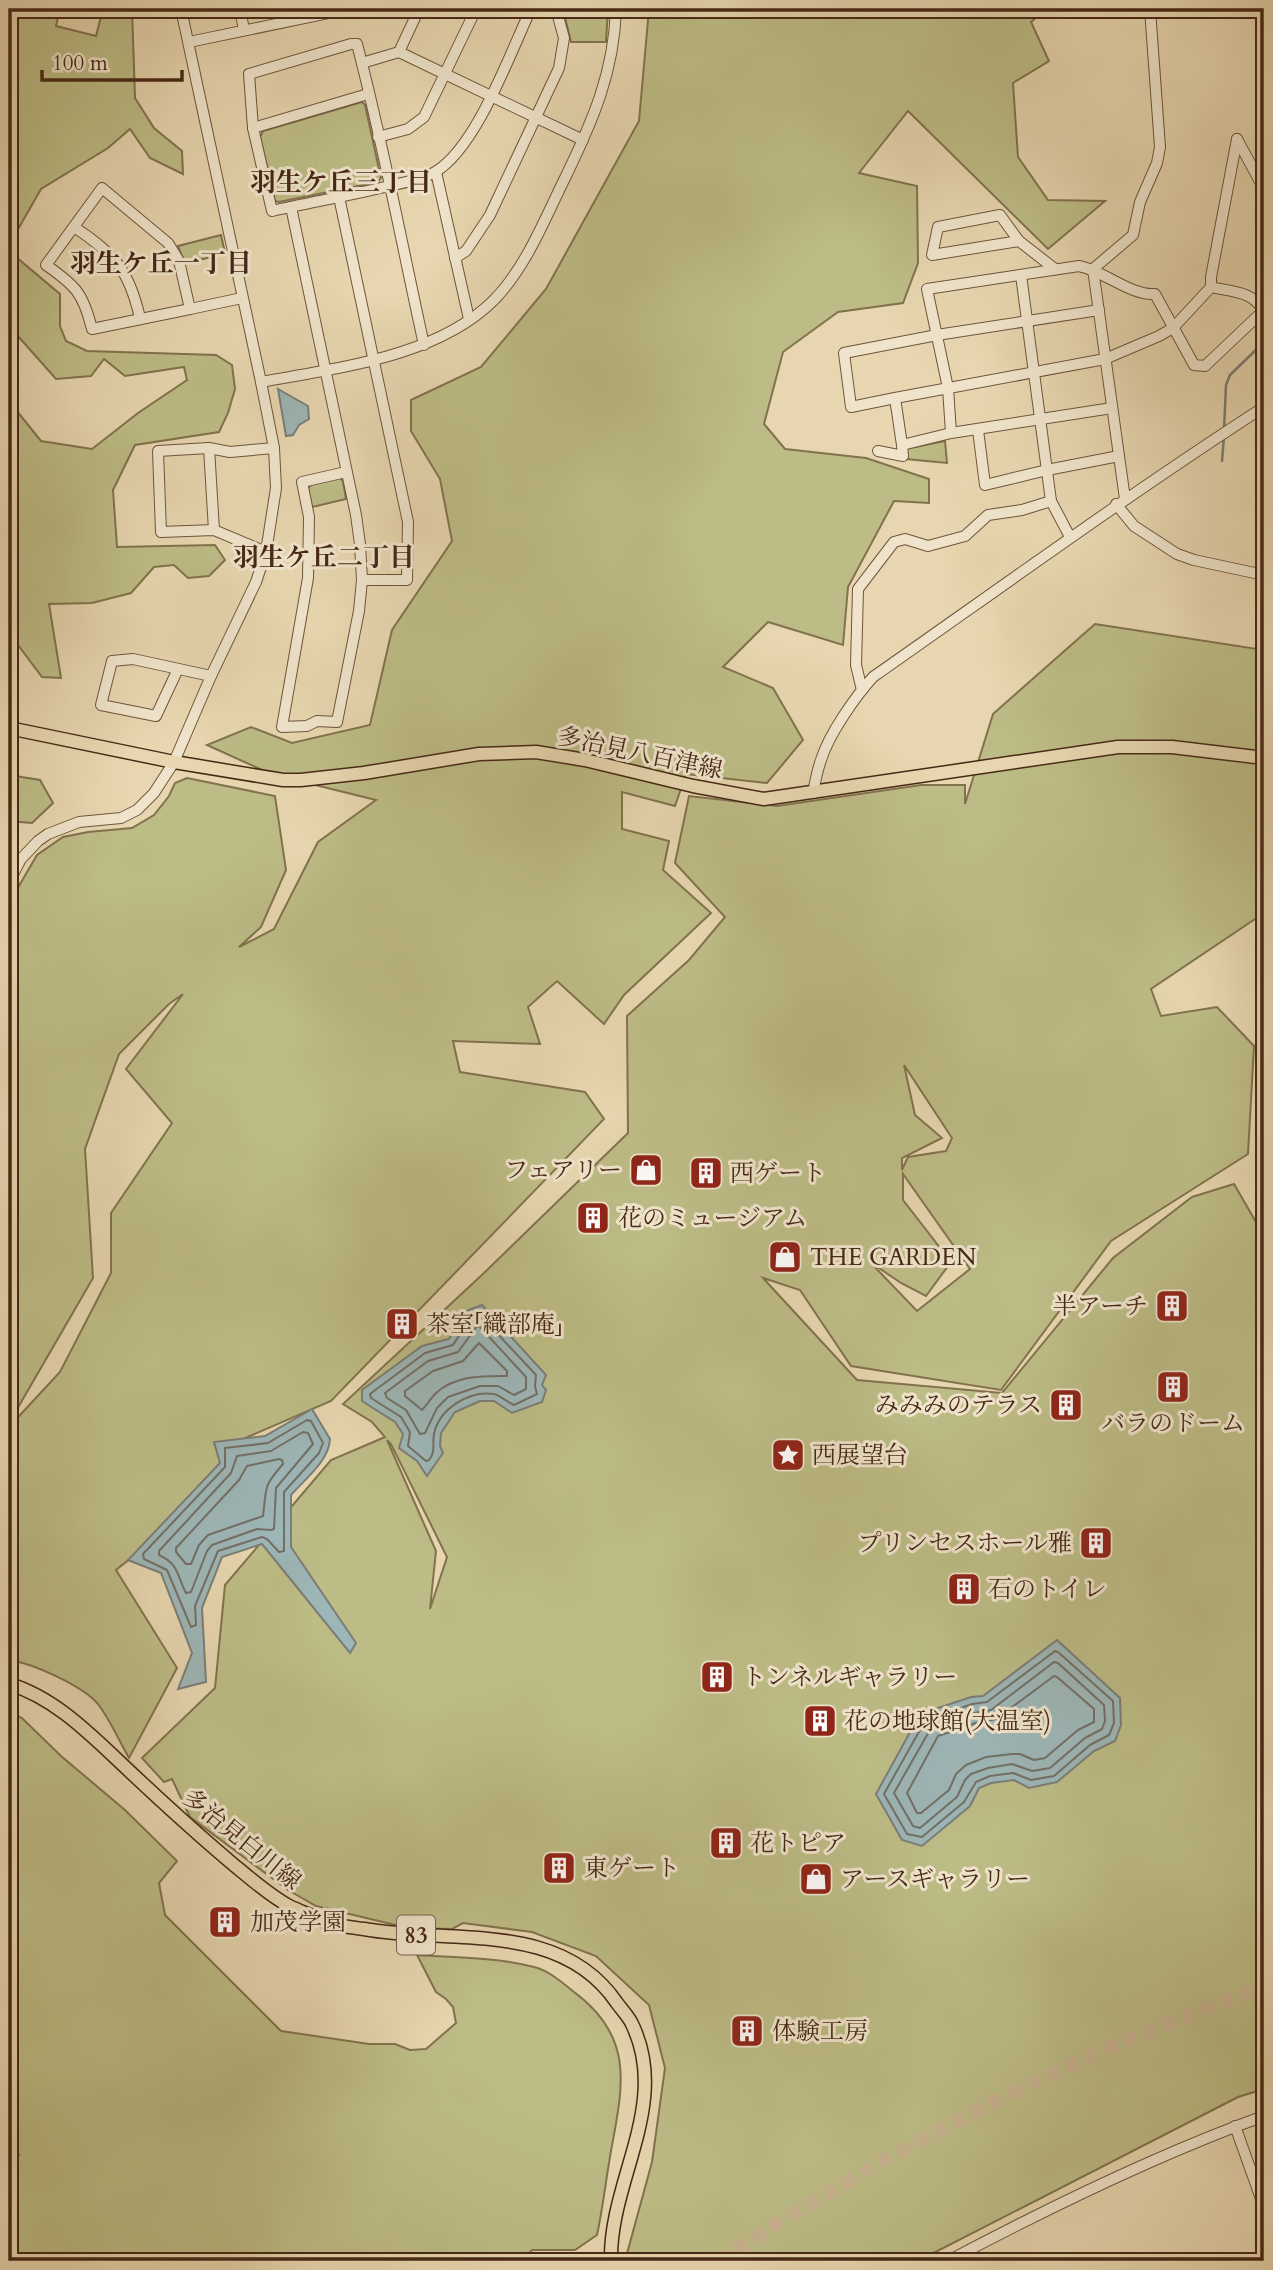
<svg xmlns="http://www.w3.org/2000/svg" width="1273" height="2270" font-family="Cardo,'Noto Serif JP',serif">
  <rect width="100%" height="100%" fill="#e7d6af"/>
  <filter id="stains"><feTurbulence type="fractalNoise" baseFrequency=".00286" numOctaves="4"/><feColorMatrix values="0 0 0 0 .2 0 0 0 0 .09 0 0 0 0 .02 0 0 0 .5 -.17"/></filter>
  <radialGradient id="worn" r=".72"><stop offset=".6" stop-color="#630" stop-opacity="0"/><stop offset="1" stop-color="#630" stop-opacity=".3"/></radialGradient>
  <g fill="#bdbc86" stroke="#82724e" stroke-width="2" fill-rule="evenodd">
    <path d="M9,9H60L56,26L96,36L103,9H132L135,98L154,128L182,151L183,174L150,158L130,129L108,148L41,189L17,231L16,257L60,294V326L66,341L87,351L216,355L232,365L235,389L228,413L219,432L135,445L113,490L117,547L215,545L225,560L209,576L188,578L174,565L154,567L131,593L92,603L49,604L61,678L42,677L15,641L9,644V405H12L41,441L92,449L138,413L187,380L184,367L125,376L104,359L91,376L56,379L9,326Z"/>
    <path d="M563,9H608L606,42H571Z"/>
    <path d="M649,9H1046L1031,22L1049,61L1013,83L1018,157L1048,200L1105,201L1048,249L908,111L859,173L917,186L918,263L903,303L838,312L783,352L764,424L785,449L866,458L929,479V503L894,501L848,587L843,645L768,622L723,667L773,688L803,740L767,783L686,774L675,806L622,792V829L669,841L663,870L711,913L624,995L604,1024L557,981L528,1007L540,1044L453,1041L460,1072L585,1092L604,1119L331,1401L236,1442L170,1527L116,1570L177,1668L129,1758C119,1740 110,1720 98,1704C83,1686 32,1663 9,1660V1427L60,1372L111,1273V1213L172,1123L126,1069L183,994L169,1004L119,1054L85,1149L93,1278L9,1423V903L37,855L63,837L88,832L132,828L154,815L169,796L175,783L187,778L275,796L286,870L261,927L239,947L274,929L318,842L376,800L271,774L207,745L251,727L292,743L370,725L392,630L452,541L440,479L411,431V400L481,367L546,289L639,121Z"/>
    <path d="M362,102L365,105L381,178L378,182L279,202L275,201L260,137L263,131Z"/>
    <path d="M221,235L225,253L185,264L178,246Z"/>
    <path d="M945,441L947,463L906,459L905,449Z"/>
    <path d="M339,477L343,481L346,499L312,507L308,489L312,483Z"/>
    <path d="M1095,624L1264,650V913L1151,989L1161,1016L1217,1007L1254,1046L1248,1154L1111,1241L1001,1390L851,1366L800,1290L763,1278L857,1380L1002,1393L1113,1258L1192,1197L1234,1184L1264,1236V2089L1238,2097L918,2261H625L652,2162L665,2068L649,2005L596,1956L532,1932L463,1923L452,1929L408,1928L316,1906L288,1890L190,1817L172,1779L164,1782L142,1758L215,1688L225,1585L331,1460L385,1437L372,1422L343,1404L484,1273L628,1133L627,1016L689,960L725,917L675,863L689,796L777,806L921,785H965V804L993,714ZM904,1065L952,1138L946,1151L908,1157L902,1170V1158L942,1138L915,1115ZM903,1174L970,1269L917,1311L870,1262L901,1283L926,1296L951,1262L903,1200ZM387,1440L391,1444L447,1557L430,1609L436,1551Z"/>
    <path d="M9,775L40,780L53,803L32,823L9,821Z"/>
    <path d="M9,1712L22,1718L61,1756L125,1810L177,1861L159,1883L165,1915L281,2031L369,2044H395L410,2050L426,2049L456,2023L453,2007L446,1999L436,1992L417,1955C455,1958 497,1957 534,1967C548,1970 563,1983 574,1992C635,2037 623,2086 611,2151C606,2179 603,2207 597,2235L575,2250H532L522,2261H9V2166L19,2155L9,2135Z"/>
  </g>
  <g fill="#9db6b7" stroke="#7b7d77" stroke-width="2">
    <path d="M278,389L308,406L309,419L299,425L293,435L286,436Z"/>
    <path d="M482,1305L546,1375L542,1385L546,1390L542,1402L512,1413L494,1401H480L455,1412L441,1433L440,1446L443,1453L427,1476L417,1461L399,1448L403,1434L395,1422L362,1401V1390L422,1346L449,1339L466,1311Z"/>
    <path d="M312,1409L330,1439C329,1461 305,1479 291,1495V1547L356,1643L350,1653L262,1544L222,1557L202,1608L206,1682L178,1689L192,1653L161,1573L128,1560L220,1463L214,1442L265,1436Z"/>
    <path d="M1057,1640L1120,1698L1121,1725L1115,1741L1094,1751L1057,1782L1029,1788L1014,1780L991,1783L979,1788L970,1806L922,1846L902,1840L876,1794L920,1714L971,1697L983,1696Z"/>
  </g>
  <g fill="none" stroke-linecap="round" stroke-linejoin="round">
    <g stroke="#726f66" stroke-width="2">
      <path d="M479,1314L536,1375L535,1386L537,1394L514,1405C507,1402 501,1396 494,1394C469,1390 439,1409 434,1434C432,1445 436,1451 429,1460L426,1461L408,1446L410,1432L401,1417L371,1398L370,1394L425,1353L453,1345L471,1317Z"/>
      <path d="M477,1326L480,1327L526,1377V1389L514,1395L498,1386H480L448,1397L437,1408L425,1433L420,1434L406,1410L387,1398L385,1393L428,1361L458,1352Z"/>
      <path d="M479,1343L507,1371V1376C483,1376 456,1375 436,1393C431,1398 427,1405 422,1410L405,1396V1391L433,1371L463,1361Z"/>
      <path d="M307,1420L311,1421L323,1443L319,1453L284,1492V1551L279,1552L267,1539L262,1537L218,1551L195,1606L196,1625L191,1627L167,1570L144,1559L143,1554L225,1467V1448L268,1443Z"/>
      <path d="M303,1432L308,1433L313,1444L276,1488L274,1529L271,1530L257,1529L212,1545L207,1551L191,1592L186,1593C177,1576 179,1564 159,1555V1551L231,1473L237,1456L271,1451Z"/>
      <path d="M279,1459L282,1460L283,1464C262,1488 267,1487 263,1516L208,1535L199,1545L191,1564H186L176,1552V1548L239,1480L247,1466Z"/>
      <path d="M1055,1651L1058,1652L1113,1701L1114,1723L1109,1735L1090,1745L1054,1776L1031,1780L1013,1773L990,1776L976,1782L964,1802L922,1837L907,1834L884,1794L925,1721L972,1704L987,1702Z"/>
      <path d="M1054,1662L1058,1663L1104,1705L1105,1721L1102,1729L1085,1738L1050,1768L1032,1771L1012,1764L988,1768L971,1774L965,1780L957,1797L920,1828L913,1826L894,1793L931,1728L974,1713L991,1710Z"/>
      <path d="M1054,1676L1057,1677L1094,1709V1722L1078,1730L1045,1758L1034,1760L1020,1754H1012L986,1757L966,1765L956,1774L949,1790L921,1813H917L907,1793L938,1736L976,1723L996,1719Z"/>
    </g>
    <g stroke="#7b7d77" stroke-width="2.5">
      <path d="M1224,430L1226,385L1230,375L1264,342"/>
      <path d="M1222,461L1224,437"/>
    </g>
    <path stroke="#c7b390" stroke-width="14" stroke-dasharray="14 7" stroke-linecap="butt" d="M717,2261C783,2220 850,2178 919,2141C1029,2081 1146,2029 1264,1987"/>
    <defs>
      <g id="minor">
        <path d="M240,9L244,30"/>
        <path d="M189,42L348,9"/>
        <path d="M399,52L419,9"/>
        <path d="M362,63L399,52L583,140"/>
        <path d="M253,128L368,94"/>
        <path d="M378,137L408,129L424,117L476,9"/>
        <path d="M1237,139L1264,189"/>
        <path d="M436,172L469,319"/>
        <path d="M102,188L168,243L179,261L190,309L92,329C83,293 76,286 46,265Z"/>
        <path d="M339,197L408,522L407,580H362"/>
        <path d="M291,207L356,515L360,544L362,580L359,611L337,722L317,721L307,726L282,727L308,578L309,517L302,482L346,472"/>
        <path d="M74,227C115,254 129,270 140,318"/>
        <path d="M1019,241L932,255L938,227L1000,215L1019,241L1055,269"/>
        <path d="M455,258L466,251L490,215L559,68L564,38L556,9"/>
        <path d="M1093,269L1133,235L1140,202L1157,163L1160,147L1150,9"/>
        <path d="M1093,269L1125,499"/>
        <path d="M1021,275L1051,501L1070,537"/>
        <path d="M190,309L242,298"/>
        <path d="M1099,310L937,335L844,353L851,407L895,398L902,445L951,433L1112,408"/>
        <path d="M424,345C402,245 383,143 357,44H351L249,74L253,128L272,211C312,202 353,195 393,185C407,182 423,179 435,172C476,148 509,56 530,11L537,9"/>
        <path d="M261,382C337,368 437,357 494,300C527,266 545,218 566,176C593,120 614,72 616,9"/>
        <path d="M895,398L1105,359L1159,336L1173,328L1211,287V277L1237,139"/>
        <path d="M978,430L985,485L1047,470L1119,456"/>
        <path d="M951,433L948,388L927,289L1079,266C1104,271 1131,296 1155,294L1194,365L1205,366L1263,311C1254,291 1231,292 1211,287"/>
        <path d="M209,448L214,530"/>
        <path d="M878,451L903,456L902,445"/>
        <path d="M1116,504L1134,526L1177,554L1194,560L1264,575"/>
        <path d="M266,552L214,530L161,532L158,451L209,448L230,452L274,448"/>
        <path d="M178,669L156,716L101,705L112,661L133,659L211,676"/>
        <path d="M862,690L856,665L858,589L894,542L905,539L928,546L965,536L988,515L1022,510L1051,501"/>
        <path d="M813,793C815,782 817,771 821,760C829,734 855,697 873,677C1003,586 1131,493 1264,407"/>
        <path d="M9,882L21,859L38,841L48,834L79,822L121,818L137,810L154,793L174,762L211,676L256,582L266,552L276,488L274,448L261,382L181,9"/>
        <path d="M1235,2126L1264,2207"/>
        <path d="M948,2261C1050,2207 1156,2155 1264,2116"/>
      </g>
      <g id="major">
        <path d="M9,728L174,762L283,780H301L364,773L479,754L536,752L585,760L693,786L764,799L1118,747H1172L1264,758"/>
        <path d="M9,1684C54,1697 91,1735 124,1766C160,1800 196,1833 234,1865C251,1879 269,1895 289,1906C300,1911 312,1916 323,1921C335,1926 350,1927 364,1929C451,1945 560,1919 617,2003C622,2010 629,2017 632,2024C671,2104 609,2181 611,2261"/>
      </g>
    </defs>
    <use href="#minor" stroke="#6f543c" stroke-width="12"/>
    <use href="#major" stroke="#472816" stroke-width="15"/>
    <use href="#minor" stroke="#efe4cb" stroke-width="10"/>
    <use href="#major" stroke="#e7d6af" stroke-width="12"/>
  </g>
  <defs>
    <symbol id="shop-square" viewBox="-11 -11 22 22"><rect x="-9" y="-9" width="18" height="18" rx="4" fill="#8f2418" stroke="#efe4cb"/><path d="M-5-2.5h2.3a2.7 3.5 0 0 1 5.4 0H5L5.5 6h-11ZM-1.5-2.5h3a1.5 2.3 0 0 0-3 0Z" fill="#fff"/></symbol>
    <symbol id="building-square" viewBox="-11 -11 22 22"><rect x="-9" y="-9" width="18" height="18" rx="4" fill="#8f2418" stroke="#efe4cb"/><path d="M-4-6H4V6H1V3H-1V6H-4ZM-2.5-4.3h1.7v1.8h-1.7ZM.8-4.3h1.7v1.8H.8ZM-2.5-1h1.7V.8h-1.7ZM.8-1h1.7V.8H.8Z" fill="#fff"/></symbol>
    <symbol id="sight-square" viewBox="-11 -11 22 22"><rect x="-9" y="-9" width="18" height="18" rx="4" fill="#8f2418" stroke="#efe4cb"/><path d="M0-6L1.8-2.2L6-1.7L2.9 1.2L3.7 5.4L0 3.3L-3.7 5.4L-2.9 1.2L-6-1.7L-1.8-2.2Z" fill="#fff"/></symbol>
  </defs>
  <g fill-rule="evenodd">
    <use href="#shop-square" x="627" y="1151" width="38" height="38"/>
    <use href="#building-square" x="687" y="1154" width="38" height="38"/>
    <use href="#building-square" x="574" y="1199" width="38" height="38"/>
    <use href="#shop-square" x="766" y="1238" width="38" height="38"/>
    <use href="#building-square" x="1153" y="1287" width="38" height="38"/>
    <use href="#building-square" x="383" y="1305" width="38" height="38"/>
    <use href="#building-square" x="1154" y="1368" width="38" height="38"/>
    <use href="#building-square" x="1047" y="1386" width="38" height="38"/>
    <use href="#sight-square" x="769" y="1436" width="38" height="38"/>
    <use href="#building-square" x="1077" y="1524" width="38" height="38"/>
    <use href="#building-square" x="945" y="1570" width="38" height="38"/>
    <use href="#building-square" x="698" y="1658" width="38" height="38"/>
    <use href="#building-square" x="801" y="1702" width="38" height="38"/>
    <use href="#building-square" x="707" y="1824" width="38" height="38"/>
    <use href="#building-square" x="540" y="1849" width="38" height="38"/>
    <use href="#shop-square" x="797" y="1860" width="38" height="38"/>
    <use href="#building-square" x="206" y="1903" width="38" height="38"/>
    <use href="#building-square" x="728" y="2012" width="38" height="38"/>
  </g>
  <g text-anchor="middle" stroke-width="6" stroke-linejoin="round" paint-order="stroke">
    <rect fill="#efe4cb" stroke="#79604c" stroke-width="2" x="397" y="1915.5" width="38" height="39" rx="5"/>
    <g font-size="23" font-weight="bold" fill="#472816">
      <text x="416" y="1943">83</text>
    </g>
    <g font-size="24" fill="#472816" stroke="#efe4cb">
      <text transform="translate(640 753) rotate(12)" y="8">多治見八百津線</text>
      <text transform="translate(242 1839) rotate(39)" y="8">多治見白川線</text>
    </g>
    <g font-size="24" fill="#472816" stroke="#efe4cb" text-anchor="start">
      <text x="622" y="1178" text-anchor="end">フェアリー</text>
      <text x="730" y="1181">西ゲート</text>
      <text x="618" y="1226">花のミュージアム</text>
      <text x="810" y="1265">THE GARDEN</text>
      <text x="1148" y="1314" text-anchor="end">半アーチ</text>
      <text x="426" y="1332">茶室「織部庵」</text>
      <text x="1042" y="1413" text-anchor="end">みみみのテラス</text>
      <text x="1173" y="1431" text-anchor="middle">バラのドーム</text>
      <text x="812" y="1463">西展望台</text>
      <text x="1072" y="1551" text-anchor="end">プリンセスホール雅</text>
      <text x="988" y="1597">石のトイレ</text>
      <text x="742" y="1685">トンネルギャラリー</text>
      <text x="844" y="1729">花の地球館(大温室)</text>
      <text x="750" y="1851">花トピア</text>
      <text x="584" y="1876">東ゲート</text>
      <text x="840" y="1887">アースギャラリー</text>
      <text x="250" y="1930">加茂学園</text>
      <text x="772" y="2039">体験工房</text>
    </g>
    <g font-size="26" font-weight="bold" fill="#472816" stroke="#efe4cb">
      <text x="341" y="191">羽生ケ丘三丁目</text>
      <text x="161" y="272">羽生ケ丘一丁目</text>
      <text x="324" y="566">羽生ケ丘二丁目</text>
    </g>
  </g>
  <rect width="1273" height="2270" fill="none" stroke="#e7d6af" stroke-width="35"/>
  <rect x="10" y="10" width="1252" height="2249" fill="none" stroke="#472816" stroke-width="3.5"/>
  <rect x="18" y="18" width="1238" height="2235" fill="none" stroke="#472816" stroke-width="2"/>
  <path d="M42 70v10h140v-10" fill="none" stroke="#472816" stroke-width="3.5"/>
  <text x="52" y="70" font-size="21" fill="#472816" stroke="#efe4cb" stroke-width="5" paint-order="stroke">100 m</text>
  <rect width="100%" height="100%" filter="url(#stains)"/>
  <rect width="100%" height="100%" fill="url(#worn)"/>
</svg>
